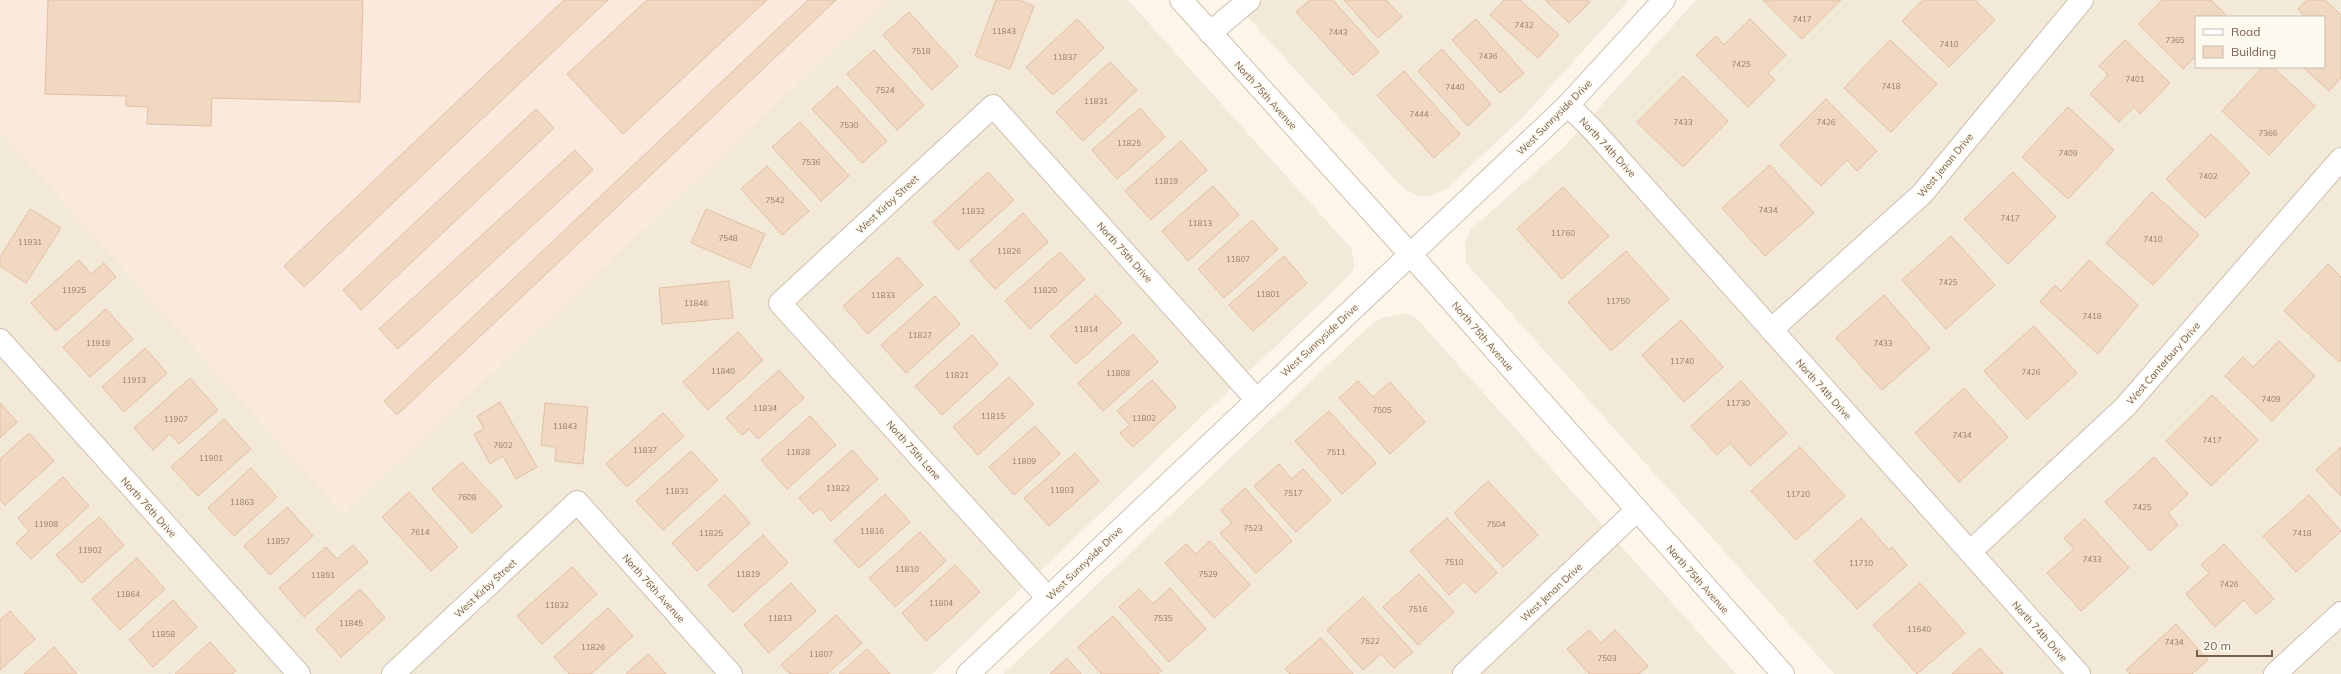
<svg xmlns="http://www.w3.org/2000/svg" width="2341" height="674" font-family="Mulish,sans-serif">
  <rect width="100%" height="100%" fill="#fcf6ea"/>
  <g fill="#f3e9d8" fill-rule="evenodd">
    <path d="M885,0H1128L1351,248L1353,256L1354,268L1349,276L932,674H0V130L343,513Z"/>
    <path d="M1232,0H1629L1523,117L1446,189L1430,196H1419L1407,191L1399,184Z"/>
    <path d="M1696,0H2341V674H1834L1466,263L1465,242L1470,230L1563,148ZM2196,17H2324V67H2196Z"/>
    <path d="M1407,313L1417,319L1736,674H1003L1366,329L1381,318Z"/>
  </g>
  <path fill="#fbe9de" d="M0,0H885L343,513L0,130Z"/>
  <g fill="#f0d8c2" stroke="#e2bfa3">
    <path d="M48,0H363L360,102L212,98L211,126L147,124L148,107L126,106V96L45,94Z"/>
    <path d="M564,0H608L304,287L284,266Z"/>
    <path d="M647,0H767L623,134L567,74Z"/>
    <path d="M808,0H836L397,415L384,401Z"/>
    <path d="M996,0H1019L1034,6L1010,69L975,56Z"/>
    <path d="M1310,0H1333L1379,52L1353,75L1296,12Z"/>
    <path d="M1344,0H1386L1402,17L1378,38Z"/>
    <path d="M1504,0H1520L1559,35L1538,58L1490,15Z"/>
    <path d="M1545,0H1588L1590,2L1569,23Z"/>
    <path d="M1763,0H1841L1802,39Z"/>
    <path d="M1923,0H1975L1995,20L1949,67L1902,21Z"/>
    <path d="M2162,0H2211L2228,17H2196V56L2183,69L2138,24Z"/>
    <path d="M2307,0H2325L2341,15V78L2329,91L2303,67H2324V17H2305L2298,9Z"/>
    <path d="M909,12L958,66L932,90L883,35Z"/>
    <path d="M1077,19L1104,48L1053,95L1026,67Z"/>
    <path d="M1476,19L1524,73L1500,93L1452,40Z"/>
    <path d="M1750,19L1786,55L1768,73L1775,80L1748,107L1696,55L1716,36L1724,45Z"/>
    <path d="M1890,40L1937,84L1891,132L1844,88Z"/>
    <path d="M2125,40L2170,83L2140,114L2134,107L2119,122L2090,94L2108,75L2099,66Z"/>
    <path d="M1442,49L1491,104L1468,126L1418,71Z"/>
    <path d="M874,50L924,105L897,130L847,74Z"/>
    <path d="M1110,62L1137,90L1083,141L1056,112Z"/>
    <path d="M2263,67H2273L2315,106L2269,155L2222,111Z"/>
    <path d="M1404,71L1460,134L1434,158L1377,95Z"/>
    <path d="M1683,76L1728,121L1683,167L1637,122Z"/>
    <path d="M837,86L887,141L862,163L812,109Z"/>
    <path d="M1826,99L1877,151L1857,171L1847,160L1821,186L1780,145Z"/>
    <path d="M2068,107L2114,150L2068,199L2022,157Z"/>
    <path d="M1140,108L1165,137L1117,179L1092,150Z"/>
    <path d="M536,109L554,128L361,310L343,290Z"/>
    <path d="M800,122L849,176L821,201L772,147Z"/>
    <path d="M2211,134L2250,173L2205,218L2166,179Z"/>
    <path d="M1181,141L1207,170L1151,220L1125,191Z"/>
    <path d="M575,150L593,170L398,349L379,329Z"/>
    <path d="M1770,165L1814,213L1765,256L1722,208Z"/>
    <path d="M767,166L809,211L782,235L741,189Z"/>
    <path d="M988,172L1014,200L958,250L933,222Z"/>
    <path d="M2013,172L2056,217L2008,264L1964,219Z"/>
    <path d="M1213,186L1239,215L1188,261L1162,231Z"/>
    <path d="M1563,187L1609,236L1562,279L1517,229Z"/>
    <path d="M2152,192L2199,235L2153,285L2106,243Z"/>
    <path d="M30,209L61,228L26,283L0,266V257Z"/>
    <path d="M706,209L765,234L750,268L691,243Z"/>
    <path d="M1023,213L1048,242L995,289L970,261Z"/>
    <path d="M1252,220L1278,249L1224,298L1198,269Z"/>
    <path d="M1951,236L1995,285L1946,329L1902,280Z"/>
    <path d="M1626,251L1669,299L1611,351L1568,302Z"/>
    <path d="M1060,252L1085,279L1030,329L1005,301Z"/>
    <path d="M1284,256L1307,283L1253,331L1229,305Z"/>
    <path d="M898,257L923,285L868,334L843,306Z"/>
    <path d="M79,260L91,274L104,263L116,277L56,331L31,303Z"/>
    <path d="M2089,260L2138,305L2098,354L2040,302L2055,285L2061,291Z"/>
    <path d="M2328,264L2341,277V360L2339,362L2284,311Z"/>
    <path d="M729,281L733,318L662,324L659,288Z"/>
    <path d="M1096,295L1122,323L1076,364L1050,336Z"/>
    <path d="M1884,295L1930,348L1882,390L1836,338Z"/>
    <path d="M935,296L960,324L906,373L881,345Z"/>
    <path d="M106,309L133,339L90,377L63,347Z"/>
    <path d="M1681,320L1723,367L1684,402L1642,355Z"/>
    <path d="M2034,326L2077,373L2027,419L1984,371Z"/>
    <path d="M738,332L763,360L708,410L683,382Z"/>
    <path d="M1133,334L1158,362L1103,411L1078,383Z"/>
    <path d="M972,335L998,364L942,415L915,386Z"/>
    <path d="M2279,341L2315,376L2272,421L2225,376L2243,357L2253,367Z"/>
    <path d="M145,348L167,373L124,412L102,387Z"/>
    <path d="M779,370L804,398L758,439L749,429L742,435L726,418Z"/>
    <path d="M1009,377L1034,404L978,455L953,427Z"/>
    <path d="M190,378L218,410L179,444L170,434L153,450L134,428Z"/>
    <path d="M1152,380L1176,407L1133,447L1120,433L1130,425L1117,411Z"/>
    <path d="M1358,381L1373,397L1390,382L1425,422L1390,454L1339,398Z"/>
    <path d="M1741,381L1787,433L1750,466L1730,443L1717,455L1691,426Z"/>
    <path d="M1964,388L2008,437L1959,482L1915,433Z"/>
    <path d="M2212,395L2258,440L2211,486L2166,441Z"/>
    <path d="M500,402L537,467L516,479L503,456L490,464L474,434L484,429L477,416Z"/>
    <path d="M0,403L17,422L0,438Z"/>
    <path d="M545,403L588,407L583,464L555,461L556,447L541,445Z"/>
    <path d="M1329,411L1376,463L1342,494L1295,441Z"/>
    <path d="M663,413L684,436L627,487L606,464Z"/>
    <path d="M810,416L836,445L787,489L761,460Z"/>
    <path d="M224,419L251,449L198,496L171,467Z"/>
    <path d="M1035,426L1060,454L1014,495L989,467Z"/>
    <path d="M29,433L54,461L5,505L0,500V459Z"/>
    <path d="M1800,447L1845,496L1796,540L1751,491Z"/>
    <path d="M2341,447V496L2316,470Z"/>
    <path d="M852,450L878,479L831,521L820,508L813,514L799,498Z"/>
    <path d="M691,451L718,480L663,530L636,501Z"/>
    <path d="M1075,453L1099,481L1049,526L1024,498Z"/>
    <path d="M2154,457L2188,494L2168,513L2178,525L2150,551L2105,502Z"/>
    <path d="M462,462L502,506L472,533L432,489Z"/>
    <path d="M1279,464L1292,479L1303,469L1331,500L1296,532L1254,486Z"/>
    <path d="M251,468L277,497L234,536L208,508Z"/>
    <path d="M63,477L89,506L31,559L16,543L29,531L18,518Z"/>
    <path d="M1488,481L1538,535L1503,567L1454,513Z"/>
    <path d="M1245,488L1292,541L1256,573L1220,533L1232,523L1221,510Z"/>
    <path d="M409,492L458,547L431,571L382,517Z"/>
    <path d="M885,494L910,522L859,568L834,541Z"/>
    <path d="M725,495L750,523L697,571L672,543Z"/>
    <path d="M2309,495L2341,531L2296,572L2263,536Z"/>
    <path d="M287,507L313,536L270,575L244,546Z"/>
    <path d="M99,517L124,545L82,583L56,555Z"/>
    <path d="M1447,518L1497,573L1475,593L1464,581L1449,595L1410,551Z"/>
    <path d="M1861,518L1889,550L1892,547L1907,565L1857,609L1814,561Z"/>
    <path d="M2085,519L2129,568L2081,611L2047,573L2074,549L2064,538Z"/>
    <path d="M920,532L946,561L895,607L869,578Z"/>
    <path d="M763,535L788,563L733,612L708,585Z"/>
    <path d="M1210,541L1250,585L1214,618L1165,563L1186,544L1196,554Z"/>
    <path d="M2224,544L2274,599L2256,614L2244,600L2215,627L2186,594L2209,573L2201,565Z"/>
    <path d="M353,545L368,562L304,617L279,588L326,547L337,559Z"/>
    <path d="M137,558L165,589L120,630L92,599Z"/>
    <path d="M955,565L980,592L926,641L902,613Z"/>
    <path d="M572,567L597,594L542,644L517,616Z"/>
    <path d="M1419,574L1454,612L1418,645L1383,607Z"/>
    <path d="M791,583L816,611L769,653L744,625Z"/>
    <path d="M1920,583L1965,633L1917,674L1873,625Z"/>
    <path d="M1170,588L1206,629L1169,662L1119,607L1139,589L1153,604Z"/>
    <path d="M360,589L385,618L341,657L316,629Z"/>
    <path d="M1363,597L1413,652L1394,668L1381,654L1363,670L1327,630Z"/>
    <path d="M173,600L197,627L153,667L129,640Z"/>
    <path d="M608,608L633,636L591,674H569L554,657Z"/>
    <path d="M10,611L35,639L0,670V620Z"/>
    <path d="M836,615L862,643L827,674H790L781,665Z"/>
    <path d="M1113,616L1162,671L1158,674H1101L1078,647Z"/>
    <path d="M2176,624L2208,660L2192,674H2130L2126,670Z"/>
    <path d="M1589,630L1601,643L1615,630L1648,666L1639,674H1589L1567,649Z"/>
    <path d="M1321,638L1353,674H1290L1285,669Z"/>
    <path d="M210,642L236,671L232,674H175Z"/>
    <path d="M54,647L77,674H24Z"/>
    <path d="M1980,648L2003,674H1952Z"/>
    <path d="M867,649L890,674H839Z"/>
    <path d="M648,654L666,674H626Z"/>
    <path d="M1067,658L1081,674H1050Z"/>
  </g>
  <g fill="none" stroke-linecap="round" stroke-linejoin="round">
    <defs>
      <g id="minor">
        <path d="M1210,33L1249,0"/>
        <path d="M1568,105L1593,130L2079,674"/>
        <path d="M1771,330L1922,194L2082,0"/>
        <path d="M0,340L299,674"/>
        <path d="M1970,552L2125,407L2341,159"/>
        <path d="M1048,598L780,303L993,106L1256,399"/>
        <path d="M393,674L577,502L731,674"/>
        <path d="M968,674L1568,105L1664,0"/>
        <path d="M1464,674L1637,510"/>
        <path d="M2275,674L2341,613"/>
      </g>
      <path id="secondary" d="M1181,0L1410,254L1783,674"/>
    </defs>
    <use href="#minor" stroke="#cebfb0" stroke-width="24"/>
    <use href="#secondary" stroke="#d1bfad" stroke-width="24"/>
    <use href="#minor" stroke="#fff" stroke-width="22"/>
    <use href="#secondary" stroke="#fff" stroke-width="22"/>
  </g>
  <g text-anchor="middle" stroke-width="3" stroke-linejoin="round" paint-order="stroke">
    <g font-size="8" fill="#947d6b">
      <text x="1802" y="22">7417</text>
      <text x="1524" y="28">7432</text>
      <text x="1004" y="34">11843</text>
      <text x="1338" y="35">7443</text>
      <text x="2175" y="43">7365</text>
      <text x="1949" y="47">7410</text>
      <text x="921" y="54">7518</text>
      <text x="1488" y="59">7436</text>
      <text x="1065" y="60">11837</text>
      <text x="1741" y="67">7425</text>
      <text x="2135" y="82">7401</text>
      <text x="1891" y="89">7418</text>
      <text x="1455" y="90">7440</text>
      <text x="885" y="93">7524</text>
      <text x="1096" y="104">11831</text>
      <text x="1419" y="117">7444</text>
      <text x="1683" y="125">7433</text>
      <text x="1826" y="125">7426</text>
      <text x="849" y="128">7530</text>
      <text x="2268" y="136">7366</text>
      <text x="1129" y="146">11825</text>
      <text x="2068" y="156">7409</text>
      <text x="811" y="165">7536</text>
      <text x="2208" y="179">7402</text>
      <text x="1166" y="184">11819</text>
      <text x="775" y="203">7542</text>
      <text x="1768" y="213">7434</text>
      <text x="973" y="214">11832</text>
      <text x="2010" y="221">7417</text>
      <text x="1200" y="226">11813</text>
      <text x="1563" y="236">11760</text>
      <text x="728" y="241">7548</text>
      <text x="2153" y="242">7410</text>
      <text x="30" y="245">11931</text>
      <text x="1009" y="254">11826</text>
      <text x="1238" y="262">11807</text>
      <text x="1948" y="285">7425</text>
      <text x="74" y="293">11925</text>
      <text x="1045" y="293">11820</text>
      <text x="1268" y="297">11801</text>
      <text x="883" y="298">11833</text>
      <text x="1618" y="304">11750</text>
      <text x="696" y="306">11846</text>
      <text x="2092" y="319">7418</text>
      <text x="1086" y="332">11814</text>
      <text x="920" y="338">11827</text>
      <text x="98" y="346">11919</text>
      <text x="1883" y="346">7433</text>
      <text x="1682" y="364">11740</text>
      <text x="723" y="374">11840</text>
      <text x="2031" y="375">7426</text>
      <text x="1118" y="376">11808</text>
      <text x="957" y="378">11821</text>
      <text x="134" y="383">11913</text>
      <text x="2271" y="402">7409</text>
      <text x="1738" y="406">11730</text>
      <text x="765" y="411">11834</text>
      <text x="1382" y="413">7505</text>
      <text x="993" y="419">11815</text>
      <text x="1144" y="421">11802</text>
      <text x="176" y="422">11907</text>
      <text x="565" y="429">11843</text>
      <text x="1962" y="438">7434</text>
      <text x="2212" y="443">7417</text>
      <text x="503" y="448">7602</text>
      <text x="645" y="453">11837</text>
      <text x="798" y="455">11828</text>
      <text x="1336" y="455">7511</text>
      <text x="211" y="461">11901</text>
      <text x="1024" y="464">11809</text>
      <text x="838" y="491">11822</text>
      <text x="1062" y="493">11803</text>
      <text x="677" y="494">11831</text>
      <text x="1293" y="496">7517</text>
      <text x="1798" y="497">11720</text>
      <text x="467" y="500">7608</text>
      <text x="242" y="505">11863</text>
      <text x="2142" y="510">7425</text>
      <text x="46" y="527">11908</text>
      <text x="1496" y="527">7504</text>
      <text x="1253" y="531">7523</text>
      <text x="872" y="534">11816</text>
      <text x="420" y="535">7614</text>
      <text x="711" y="536">11825</text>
      <text x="2302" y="536">7418</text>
      <text x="278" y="544">11857</text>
      <text x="90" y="553">11902</text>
      <text x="2092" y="562">7433</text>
      <text x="1454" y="565">7510</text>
      <text x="1861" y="566">11710</text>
      <text x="907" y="572">11810</text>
      <text x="748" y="577">11819</text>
      <text x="1208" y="577">7529</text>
      <text x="323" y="578">11851</text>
      <text x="2229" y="587">7426</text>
      <text x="128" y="597">11864</text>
      <text x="941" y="606">11804</text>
      <text x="557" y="608">11832</text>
      <text x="1418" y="612">7516</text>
      <text x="780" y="621">11813</text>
      <text x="1163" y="621">7535</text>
      <text x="351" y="626">11845</text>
      <text x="1919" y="632">11640</text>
      <text x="163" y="637">11858</text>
      <text x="1370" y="644">7522</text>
      <text x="2174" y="645">7434</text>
      <text x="593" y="650">11826</text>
      <text x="821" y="657">11807</text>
      <text x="1607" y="661">7503</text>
    </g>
    <g font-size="10" fill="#765f4e" stroke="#fefaf0">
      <text transform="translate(1266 95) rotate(48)" y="4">North 75th Avenue</text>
      <text transform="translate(1554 117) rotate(-45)" y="4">West Sunnyside Drive</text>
      <text transform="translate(1608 147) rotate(47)" y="4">North 74th Drive</text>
      <text transform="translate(1945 165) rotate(-50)" y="4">West Jenan Drive</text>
      <text transform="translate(887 204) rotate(-43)" y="4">West Kirby Street</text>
      <text transform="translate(1125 252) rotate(48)" y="4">North 75th Drive</text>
      <text transform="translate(1483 336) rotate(49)" y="4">North 75th Avenue</text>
      <text transform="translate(1319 340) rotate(-43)" y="4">West Sunnyside Drive</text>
      <text transform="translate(2163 363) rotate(-49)" y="4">West Canterbury Drive</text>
      <text transform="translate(1824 389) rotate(48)" y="4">North 74th Drive</text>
      <text transform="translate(914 450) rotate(48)" y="4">North 75th Lane</text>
      <text transform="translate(149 507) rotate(48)" y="4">North 76th Drive</text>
      <text transform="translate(1084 563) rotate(-44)" y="4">West Sunnyside Drive</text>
      <text transform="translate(1698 579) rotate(48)" y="4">North 75th Avenue</text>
      <text transform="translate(485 588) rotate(-43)" y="4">West Kirby Street</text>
      <text transform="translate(654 588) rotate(48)" y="4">North 76th Avenue</text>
      <text transform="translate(1551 592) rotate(-43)" y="4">West Jenan Drive</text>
      <text transform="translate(2040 631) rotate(48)" y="4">North 74th Drive</text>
    </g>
  </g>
  <rect x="2195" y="16" width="130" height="52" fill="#fefaf0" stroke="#c8bcaf"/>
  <rect x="2203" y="29" width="20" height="6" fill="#ffffff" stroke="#c8bcaf"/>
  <text x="2231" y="36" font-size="12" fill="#765f4e">Road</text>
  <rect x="2203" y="46" width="20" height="12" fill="#f0d8c2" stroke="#c8bcaf"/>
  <text x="2231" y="56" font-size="12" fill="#765f4e">Building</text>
  <path d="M2197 650v6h75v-6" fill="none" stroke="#765f4e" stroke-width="2"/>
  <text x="2203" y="650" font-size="12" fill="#765f4e" stroke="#fefaf0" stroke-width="3" paint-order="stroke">20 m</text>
</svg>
